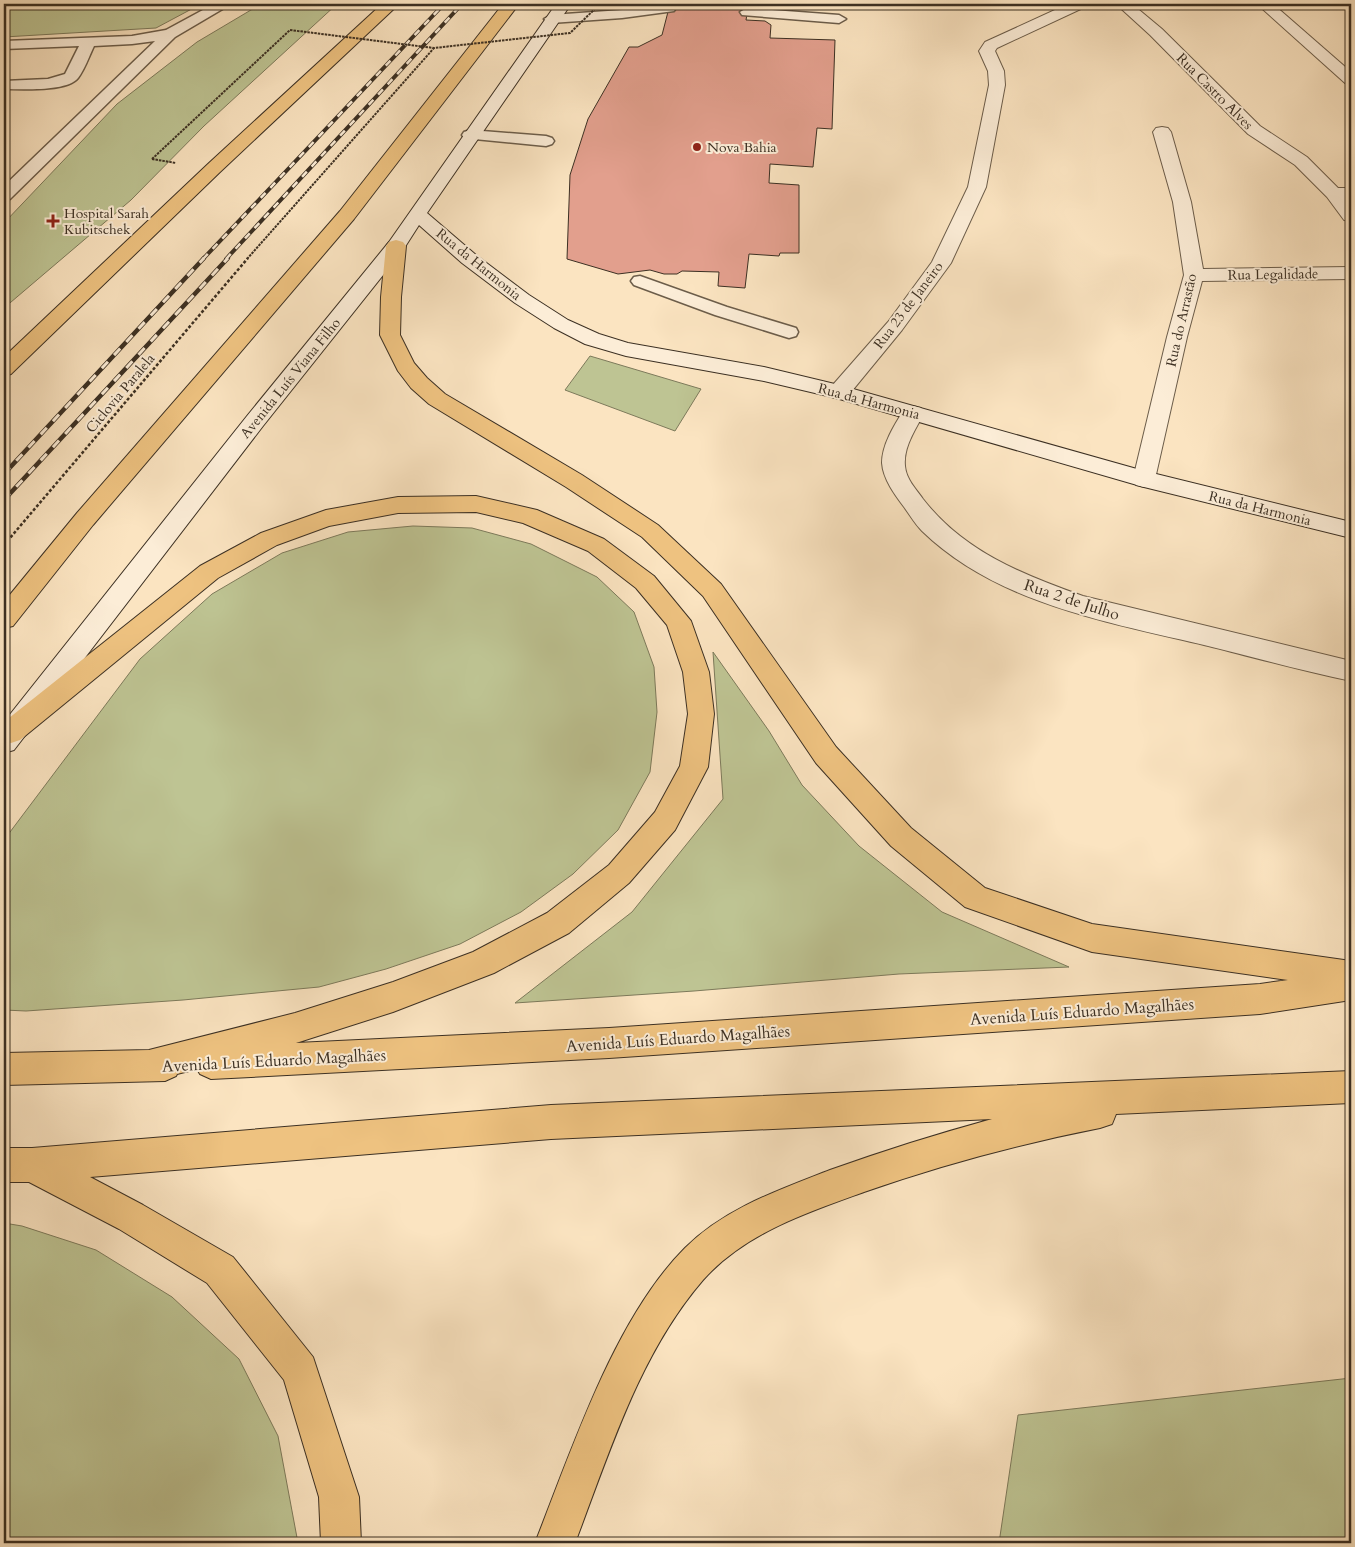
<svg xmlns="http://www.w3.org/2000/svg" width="1355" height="1547" font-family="Cardo,serif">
  <rect width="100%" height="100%" fill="#fbe4c1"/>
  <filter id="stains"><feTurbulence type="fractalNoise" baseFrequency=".004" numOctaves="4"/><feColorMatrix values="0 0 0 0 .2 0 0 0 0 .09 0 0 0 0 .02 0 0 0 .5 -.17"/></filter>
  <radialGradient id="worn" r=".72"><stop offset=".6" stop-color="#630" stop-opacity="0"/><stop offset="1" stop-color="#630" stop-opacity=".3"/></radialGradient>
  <g fill="#bec493" stroke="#7d7a5b">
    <path d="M4,4H201L156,28L4,37Z"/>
    <path d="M261,4H337L204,126L131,200L4,308V223L117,104L197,42Z"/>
    <path d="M590,356L701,389L675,431L565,390Z"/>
    <path d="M413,526L472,528L531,544L597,577L634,612L654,667L657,712L650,772L618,830L573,874L521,912L460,944L386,969L319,987L183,1000L26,1011L4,1010V840L140,659L212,594L282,553L348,532Z"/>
    <path d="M713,652L769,731L802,785L859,846L942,912L1069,967L899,974L694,991L515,1003L632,912L723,799Z"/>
    <path d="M4,1223L22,1226L96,1250L172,1297L239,1359L278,1436L298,1543H4Z"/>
    <path d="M1351,1378V1543H999L1018,1415Z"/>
  </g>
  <path fill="#e29f8d" stroke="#3c3023" d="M670,4H769L768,9L748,8L746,20L765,21L771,25L770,38L835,40L832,129L817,128L813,167L770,164L769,183L799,185V253H780L779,256L749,254L745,288L718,286L719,272L682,271L677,274H664L650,270L618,274L567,259L570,175L588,119L629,47H638L662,35Z"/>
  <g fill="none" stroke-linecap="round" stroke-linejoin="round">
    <defs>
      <g id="lane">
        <path d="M214,4H231L175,37L10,199L4,200V186L155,41L132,44L94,46C89,56 85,69 78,78C67,92 21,89 4,89V81L48,79L65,74L79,46L4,49V41L132,36L166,30Z"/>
        <path d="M669,4L674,5L676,8L674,11L622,18L551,23L544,19L551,15L622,10Z"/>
        <path d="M747,8L839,15L846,19L839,23L742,15L740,12Z"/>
        <path d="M470,130L546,136L552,138L554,141L552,144L546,146L464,138L462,135L464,132Z"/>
        <path d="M640,276L727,307L796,328L798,332L796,336L789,338L715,315L634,285L631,281L634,277Z"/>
      </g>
      <g id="street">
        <path d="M1068,4H1088L1085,7L997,48L995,51L1004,71L1005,85L986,187L951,263L902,330L847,397L839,399L831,397L828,392L831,387L888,322L932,262L968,187L989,85L988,71L979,51L985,42Z"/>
        <path d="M1116,4H1132L1162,29L1260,126L1307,157L1338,188H1351V198H1347L1351,204V221L1344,220L1327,197L1295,165L1248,134L1150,35Z"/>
        <path d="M1257,4H1273L1351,72V85L1345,83Z"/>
        <path d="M1162,127L1168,128L1171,132L1191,202L1203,269L1351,267V279L1202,281L1187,337L1155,479L1152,485L1144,487L1136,485L1133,479L1167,337L1184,275L1173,202L1153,132L1156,128Z"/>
        <path d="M913,406L921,408L924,413C916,429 903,447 905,466C906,479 916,489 923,499C963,551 1023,575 1083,596L1351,661V681C1302,671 1253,657 1204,645C1107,622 996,603 922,531C915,524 910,515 904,507C895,495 883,479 882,463C882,444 895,424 905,408Z"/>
      </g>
      <path id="secondary" d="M556,4H571L427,213L476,255L529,295L568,320L599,334L628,343L764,367L839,385L1144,471L1351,522V538L1144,487L836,398L764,381L626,356L585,344L554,328L515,303L462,263L419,225L403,250L263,426L14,750L4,753V722L247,416L389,242Z"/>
      <g id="primary">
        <path d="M396,240L403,242L406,246L401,297L400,335L414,363L427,378L445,394L582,475L658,525L721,584L836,747L911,828L985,888L1092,924L1351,961V1000L1260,1014L609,1058L211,1079L200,1074L197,1069L177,1074L176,1076L165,1081L4,1085V1053L149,1050L295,1013L393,982L473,952L547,913L609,865L655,812L680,766L688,714L683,672L667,625L636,588L588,551L523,523L476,512L398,513L329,526L277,545L218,578L20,740L11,743L4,741V722L200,566L261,533L326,510L398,497L476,496L537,510L604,539L654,576L691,621L709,672L714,714L708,767L675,830L629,883L569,933L494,973L393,1012L296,1043L609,1028L1260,984L1288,980L1092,952L965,907L891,846L816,763L703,596L642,537L566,487L429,404L411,388L398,371L380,335L381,297L386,246L389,242Z"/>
        <path d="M1351,1071V1103L1116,1114L1112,1124L1100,1128C1019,1144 941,1165 864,1192C806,1213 745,1233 703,1280C639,1354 609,1454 575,1543H535C572,1450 614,1319 685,1248C725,1208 779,1190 830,1170C883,1151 937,1134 992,1119L551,1139L90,1177L143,1205L233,1257L313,1357L359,1497L361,1543H321L319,1497L284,1380L207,1283L119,1229L29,1182H4V1148H32L551,1105Z"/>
      </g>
      <g id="highway">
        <path d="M382,4H399L220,172L11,374L4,376V357L208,164Z"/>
        <path d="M503,4H519L354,219L93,525L13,626L4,628V602L77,513L340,211Z"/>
      </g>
    </defs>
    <use href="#lane" stroke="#6c5d4a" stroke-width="3"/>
    <use href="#street" stroke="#6c5d4a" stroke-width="2"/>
    <use href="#secondary" stroke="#3c3023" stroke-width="2"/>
    <use href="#primary" stroke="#3c3023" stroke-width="2"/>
    <use href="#highway" stroke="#3c3023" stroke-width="2"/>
    <g stroke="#3c3023" stroke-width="2" stroke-dasharray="2.5 1" stroke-linecap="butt">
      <path d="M152,159L290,30"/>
      <path d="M152,159L176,163"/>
      <path d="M247,259L434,48"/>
    </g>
    <path stroke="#3c3023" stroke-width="2.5" stroke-dasharray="3 2" stroke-linecap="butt" d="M4,545L248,258"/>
    <use href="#lane" fill="#fcedd7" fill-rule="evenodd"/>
    <use href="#street" fill="#fcedd7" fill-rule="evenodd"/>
    <use href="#secondary" fill="#fcedd7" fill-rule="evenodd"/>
    <use href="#primary" fill="#eec280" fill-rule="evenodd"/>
    <use href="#highway" fill="#eec280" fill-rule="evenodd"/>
    <defs>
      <g id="rail-far1">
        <path d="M203,259L444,4"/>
        <path d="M226,259L462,4"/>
      </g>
      <g id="rail">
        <path d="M4,474L204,258"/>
        <path d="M4,500L228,258"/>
      </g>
    </defs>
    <use href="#rail-far1" stroke="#3c3023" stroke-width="4"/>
    <use href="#rail" stroke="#3c3023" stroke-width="4.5"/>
    <use href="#rail-far1" stroke="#fcedd7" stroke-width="2.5" stroke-dasharray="7" stroke-linecap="butt"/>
    <use href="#rail" stroke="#fcedd7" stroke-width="3" stroke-dasharray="9" stroke-linecap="butt"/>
    <path stroke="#3c3023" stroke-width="2" stroke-dasharray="2.5 1" stroke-linecap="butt" d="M290,30L434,48L570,33L600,4"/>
  </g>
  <g fill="#8f2418" stroke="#fcedd7" stroke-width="2">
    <circle cx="697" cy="147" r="5"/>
    <path d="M50.5 213.5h5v5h5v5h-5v5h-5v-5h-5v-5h5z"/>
  </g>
  <g text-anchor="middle" stroke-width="4" stroke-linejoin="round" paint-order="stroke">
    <g font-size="14" fill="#3c3023" stroke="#fcedd7">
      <text transform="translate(1215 91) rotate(45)" y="5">Rua Castro Alves</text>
      <text transform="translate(479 264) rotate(39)" y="5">Rua da Harmonia</text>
      <text transform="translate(1273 274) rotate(-1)" y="5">Rua Legalidade</text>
      <text transform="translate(908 305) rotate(-53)" y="5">Rua 23 de Janeiro</text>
      <text transform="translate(1181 320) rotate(-77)" y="5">Rua do Arrastão</text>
      <text transform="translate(290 378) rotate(-51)" y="5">Avenida Luís Viana Filho</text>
      <text transform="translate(120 393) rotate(-50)" y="5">Ciclovia Paralela</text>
      <text transform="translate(869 401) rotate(15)" y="5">Rua da Harmonia</text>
      <text transform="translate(1260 508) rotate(14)" y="5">Rua da Harmonia</text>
    </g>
    <g font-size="14" fill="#3c3023" stroke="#fcedd7" text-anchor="start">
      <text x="707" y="152">Nova Bahia</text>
      <text x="64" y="218">Hospital Sarah<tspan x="64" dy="16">Kubitschek</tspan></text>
    </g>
    <g font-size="16" fill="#3c3023" stroke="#fcedd7">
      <text transform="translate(1072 599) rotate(18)" y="6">Rua 2 de Julho</text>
      <text transform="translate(1082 1011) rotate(-4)" y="6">Avenida Luís Eduardo Magalhães</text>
      <text transform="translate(678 1038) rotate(-4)" y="6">Avenida Luís Eduardo Magalhães</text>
      <text transform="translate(274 1060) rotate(-3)" y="6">Avenida Luís Eduardo Magalhães</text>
    </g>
  </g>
  <rect width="1355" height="1547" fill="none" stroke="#fbe4c1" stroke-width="20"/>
  <rect x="5" y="5" width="1345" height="1537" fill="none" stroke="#3c3023" stroke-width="2.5"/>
  <rect x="10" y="10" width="1335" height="1527" fill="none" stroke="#3c3023"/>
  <rect width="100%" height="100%" filter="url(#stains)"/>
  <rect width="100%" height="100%" fill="url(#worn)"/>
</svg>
